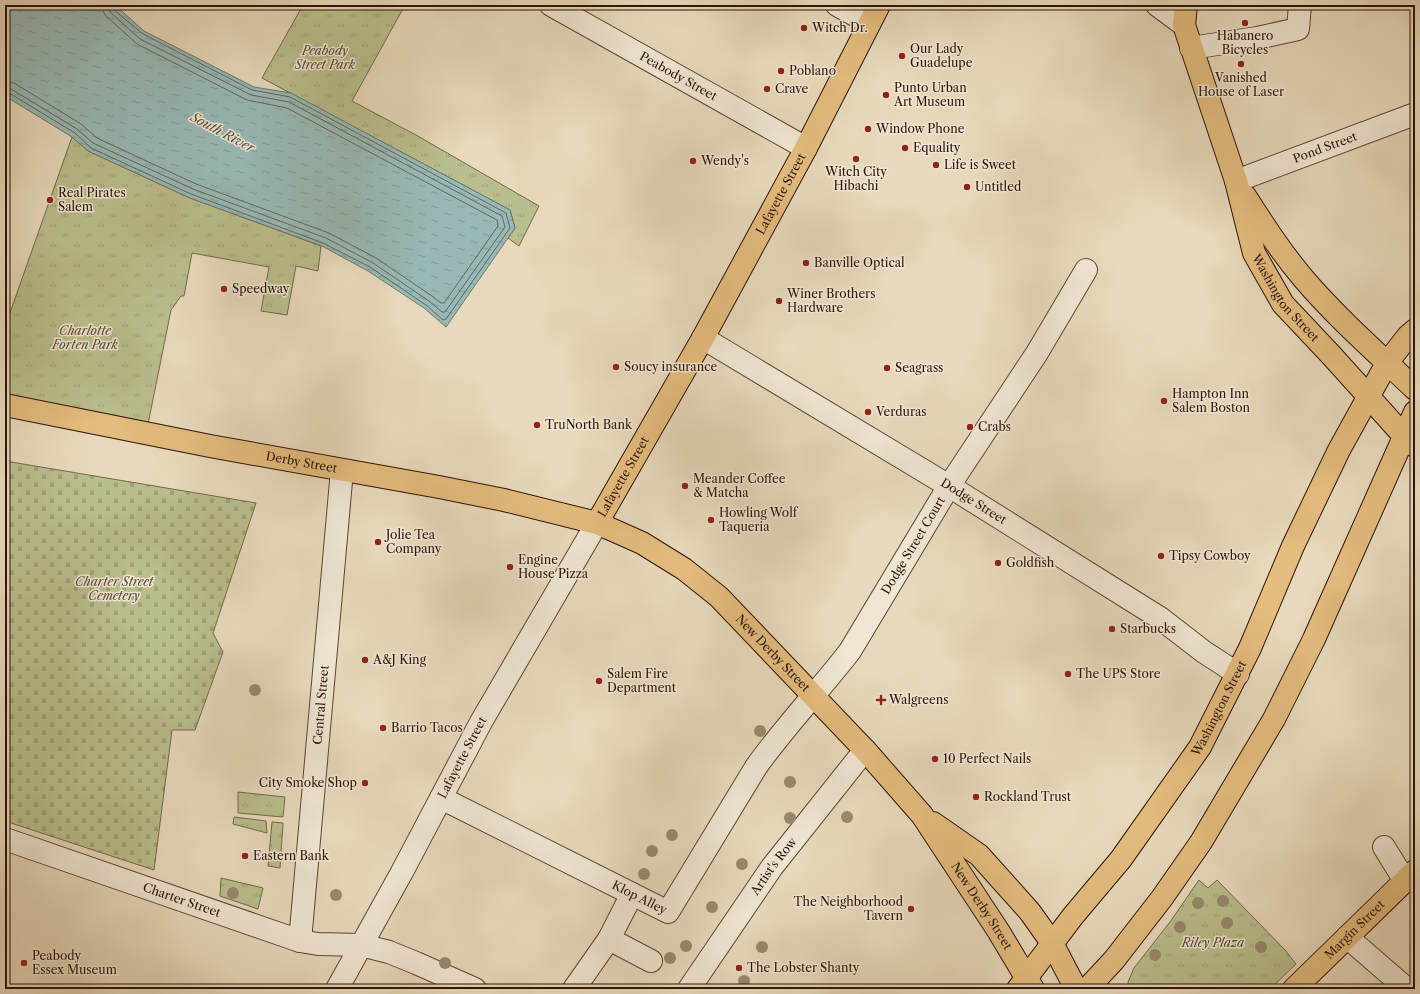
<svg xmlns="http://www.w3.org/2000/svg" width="1420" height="994" font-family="'Libre Caslon Text',serif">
  <defs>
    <pattern id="grass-tufts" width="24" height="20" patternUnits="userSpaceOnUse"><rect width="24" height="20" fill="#babe8d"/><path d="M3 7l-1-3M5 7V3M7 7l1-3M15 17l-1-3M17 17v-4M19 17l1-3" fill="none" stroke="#a0a278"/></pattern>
    <pattern id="cemetery-stones" width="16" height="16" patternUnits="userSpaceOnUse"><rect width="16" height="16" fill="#babe8d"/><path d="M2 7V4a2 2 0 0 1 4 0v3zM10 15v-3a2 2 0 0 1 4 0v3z" fill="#a0a278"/></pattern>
    <pattern id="water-ripples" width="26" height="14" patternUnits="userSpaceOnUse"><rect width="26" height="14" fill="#98b9b5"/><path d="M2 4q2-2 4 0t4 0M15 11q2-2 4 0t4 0" fill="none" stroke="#839e9a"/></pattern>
  </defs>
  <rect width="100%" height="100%" fill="#e8d9bc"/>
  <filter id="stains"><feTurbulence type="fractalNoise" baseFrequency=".005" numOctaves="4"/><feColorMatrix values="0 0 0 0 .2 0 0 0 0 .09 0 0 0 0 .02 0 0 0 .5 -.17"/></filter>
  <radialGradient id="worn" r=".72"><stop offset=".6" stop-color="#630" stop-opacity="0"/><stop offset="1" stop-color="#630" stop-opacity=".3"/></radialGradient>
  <g fill="url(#grass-tufts)" stroke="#726949">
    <path d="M303,5H405L352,101L416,135L539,206L519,246L508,238L515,228L510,210L262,78Z"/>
    <path d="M72,137L88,151L190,198L321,246L318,271L296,266L287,315L261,311L269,267L192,253L184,296H181L171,310L146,434L5,405V327Z"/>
    <path d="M238,792L285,797L283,817L238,813Z"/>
    <path d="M234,817L266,821L267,833L233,824Z"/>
    <path d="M272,822L283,823L280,868L268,866Z"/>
    <path d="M221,878L263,888L258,909L220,896Z"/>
    <path d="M1199,880L1208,888L1217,880L1285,950L1296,964L1270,989H1129L1128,982L1134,968L1170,922Z"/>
  </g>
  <path fill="url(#cemetery-stones)" stroke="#726949" d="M5,461L256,503L213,633L223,652L195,730H172L154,870L5,821Z"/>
  <path fill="url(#water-ripples)" stroke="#6c776f" d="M5,5H115L144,31L254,87L291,93L510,210L515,228L446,327L424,308L368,271L322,246L190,198L88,151L72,137L5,96Z"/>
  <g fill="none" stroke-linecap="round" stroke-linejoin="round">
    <g stroke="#62665d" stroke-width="1">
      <path d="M5,82L14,83L81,124L97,138L196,184L329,233L376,258L432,296L441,303H444L498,226L497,220L287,108L247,100L137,44L106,16L103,11L102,5"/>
      <path d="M5,88L11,89L77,129L93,143L193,189L326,238L373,263L429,301L442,312H445L505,227L502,216L289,102L251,95L140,39L111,13L108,5"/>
      <path d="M5,93H9L75,133L91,148L191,194L323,243L370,267L426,305L443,320L446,319L510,228L506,213L290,97L252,90L143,34L114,10L113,5"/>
    </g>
    <defs>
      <g id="minor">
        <path id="s1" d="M551,5L806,148"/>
        <path d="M837,5L869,23"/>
        <path d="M1157,5L1184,25"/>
        <path d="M1191,48L1257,38L1298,29L1300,5"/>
        <path id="s2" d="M1236,181L1415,114"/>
        <path id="s3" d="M703,338L949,486L1160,618L1204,652L1238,674"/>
        <path id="s4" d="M441,798L668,912L756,767C785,726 820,690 850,651L949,486L1037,353L1086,270"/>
        <path id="s5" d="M5,839L300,941L318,944L361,945L389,952L416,963L475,989"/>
        <path d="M1384,847L1405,881"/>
        <path d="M1347,937L1407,989"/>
        <path d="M609,939L632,894"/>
        <path id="s6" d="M300,941L342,470"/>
        <path id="s7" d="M337,989L402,872L481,722L597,523"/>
        <path d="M574,989L609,939L651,961"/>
        <path id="s8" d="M689,989L772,867L865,750"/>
      </g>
      <g id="major">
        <path d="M1387,363L1408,336L1415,330"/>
        <path id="s9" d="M5,405L210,446L439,487L504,500L597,523L642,543L684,569L719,597L865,750L922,815L999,932L1033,989"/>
        <path d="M1404,436L1415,446"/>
        <path id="s10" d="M597,523L703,338L806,148L879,5"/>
        <path d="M933,823L979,855L1030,912L1052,943L1076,989"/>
        <path id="s11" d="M1294,989L1415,871"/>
      </g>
      <g id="highway">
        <path id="s12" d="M1186,5L1184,25L1236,181L1254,253L1283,304L1332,356L1404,436"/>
        <path d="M1245,196C1263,224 1281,252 1303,278C1337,318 1377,353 1415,389"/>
        <path id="s13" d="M1018,989L1073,916L1121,859L1200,747L1250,648L1293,546L1339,450L1387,363"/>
        <path d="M1087,989L1114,960L1162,898L1201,842L1274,719L1314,639L1415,412"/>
      </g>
    </defs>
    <use href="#minor" stroke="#5a4533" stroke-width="24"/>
    <use href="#major" stroke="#2b1405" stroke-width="24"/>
    <use href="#highway" stroke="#2b1405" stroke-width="24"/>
    <use href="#minor" stroke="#f0e6d3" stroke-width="22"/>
    <use href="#major" stroke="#e4bc7e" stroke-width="22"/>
    <use href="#highway" stroke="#e4bc7e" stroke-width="22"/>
  </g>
  <g fill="#98896e">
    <circle cx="255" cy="690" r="6"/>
    <circle cx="760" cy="731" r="6"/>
    <circle cx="790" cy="782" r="6"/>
    <circle cx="847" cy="817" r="6"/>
    <circle cx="790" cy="818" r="6"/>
    <circle cx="672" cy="835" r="6"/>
    <circle cx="652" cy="851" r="6"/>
    <circle cx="742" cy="864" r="6"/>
    <circle cx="644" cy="874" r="6"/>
    <circle cx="233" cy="893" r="6"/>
    <circle cx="336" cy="895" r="6"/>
    <circle cx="1223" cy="901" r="6"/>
    <circle cx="1198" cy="903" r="6"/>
    <circle cx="712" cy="907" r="6"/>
    <circle cx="1227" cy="923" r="6"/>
    <circle cx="1180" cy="927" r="6"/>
    <circle cx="686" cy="946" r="6"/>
    <circle cx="762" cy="947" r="6"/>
    <circle cx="1261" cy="947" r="6"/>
    <circle cx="1155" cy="955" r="6"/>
    <circle cx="670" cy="958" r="6"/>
    <circle cx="445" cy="963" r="6"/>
    <circle cx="744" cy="981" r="6"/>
  </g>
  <g fill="#8f2418" stroke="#f0e6d3" stroke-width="1.5">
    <circle cx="1245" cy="23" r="4"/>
    <circle cx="804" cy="28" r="4"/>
    <circle cx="902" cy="56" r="4"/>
    <circle cx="1241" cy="64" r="4"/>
    <circle cx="781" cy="71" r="4"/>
    <circle cx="767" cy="89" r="4"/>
    <circle cx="886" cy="95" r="4"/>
    <circle cx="868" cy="129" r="4"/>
    <circle cx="905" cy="148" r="4"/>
    <circle cx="856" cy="159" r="4"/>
    <circle cx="693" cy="161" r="4"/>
    <circle cx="936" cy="165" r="4"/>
    <circle cx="967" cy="187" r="4"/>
    <circle cx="50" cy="200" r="4"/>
    <circle cx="806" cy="263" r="4"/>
    <circle cx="224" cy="289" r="4"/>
    <circle cx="779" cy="301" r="4"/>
    <circle cx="616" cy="367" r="4"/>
    <circle cx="887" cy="368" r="4"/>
    <circle cx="1164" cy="401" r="4"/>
    <circle cx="868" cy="412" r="4"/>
    <circle cx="537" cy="425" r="4"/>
    <circle cx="970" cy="427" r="4"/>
    <circle cx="685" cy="486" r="4"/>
    <circle cx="711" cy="520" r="4"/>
    <circle cx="378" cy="542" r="4"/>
    <circle cx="1161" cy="556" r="4"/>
    <circle cx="998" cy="563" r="4"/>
    <circle cx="510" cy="567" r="4"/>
    <circle cx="1112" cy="629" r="4"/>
    <circle cx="365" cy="660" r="4"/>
    <circle cx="1068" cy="674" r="4"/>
    <circle cx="599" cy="681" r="4"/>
    <path d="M879 694h4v4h4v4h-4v4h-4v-4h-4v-4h4z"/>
    <circle cx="383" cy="728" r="4"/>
    <circle cx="935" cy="759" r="4"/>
    <circle cx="365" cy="783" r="4"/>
    <circle cx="976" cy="797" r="4"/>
    <circle cx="245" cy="856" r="4"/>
    <circle cx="911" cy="909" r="4"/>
    <circle cx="24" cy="963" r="4"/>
    <circle cx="739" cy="968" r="4"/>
  </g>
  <g text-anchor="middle" stroke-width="3" stroke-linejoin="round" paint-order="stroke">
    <g font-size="12" fill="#2b1405" stroke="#f0e6d3" text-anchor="start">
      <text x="812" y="32">Witch Dr.</text>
      <text x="1245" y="40" text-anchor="middle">Habanero<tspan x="1245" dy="14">Bicycles</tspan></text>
      <text x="910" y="53">Our Lady<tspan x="910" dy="14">Guadelupe</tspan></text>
      <text x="789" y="75">Poblano</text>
      <text x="1241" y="82" text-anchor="middle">Vanished<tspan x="1241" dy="14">House of Laser</tspan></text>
      <text x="894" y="92">Punto Urban<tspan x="894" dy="14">Art Museum</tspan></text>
      <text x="775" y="93">Crave</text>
      <text x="876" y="133">Window Phone</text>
      <text x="913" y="152">Equality</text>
      <text x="701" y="165">Wendy's</text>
      <text x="944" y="169">Life is Sweet</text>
      <text x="856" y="176" text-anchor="middle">Witch City<tspan x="856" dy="14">Hibachi</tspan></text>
      <text x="975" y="191">Untitled</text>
      <text x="58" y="197">Real Pirates<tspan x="58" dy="14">Salem</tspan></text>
      <text x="814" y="267">Banville Optical</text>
      <text x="232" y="293">Speedway</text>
      <text x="787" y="298">Winer Brothers<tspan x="787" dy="14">Hardware</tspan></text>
      <text x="624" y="371">Soucy insurance</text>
      <text x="895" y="372">Seagrass</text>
      <text x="1172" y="398">Hampton Inn<tspan x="1172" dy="14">Salem Boston</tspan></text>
      <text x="876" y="416">Verduras</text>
      <text x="545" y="429">TruNorth Bank</text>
      <text x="978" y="431">Crabs</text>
      <text x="693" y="483">Meander Coffee<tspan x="693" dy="14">&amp; Matcha</tspan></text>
      <text x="719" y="517">Howling Wolf<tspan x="719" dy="14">Taqueria</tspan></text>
      <text x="386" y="539">Jolie Tea<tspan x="386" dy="14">Company</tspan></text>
      <text x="1169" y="560">Tipsy Cowboy</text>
      <text x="518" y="564">Engine<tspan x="518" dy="14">House Pizza</tspan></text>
      <text x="1006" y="567">Goldfish</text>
      <text x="1120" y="633">Starbucks</text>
      <text x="373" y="664">A&amp;J King</text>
      <text x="607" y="678">Salem Fire<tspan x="607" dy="14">Department</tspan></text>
      <text x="1076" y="678">The UPS Store</text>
      <text x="889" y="704">Walgreens</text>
      <text x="391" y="732">Barrio Tacos</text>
      <text x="943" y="763">10 Perfect Nails</text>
      <text x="357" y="787" text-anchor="end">City Smoke Shop</text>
      <text x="984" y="801">Rockland Trust</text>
      <text x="253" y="860">Eastern Bank</text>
      <text x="903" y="906" text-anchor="end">The Neighborhood<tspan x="903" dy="14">Tavern</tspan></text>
      <text x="32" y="960">Peabody<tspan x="32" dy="14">Essex Museum</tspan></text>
      <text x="747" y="972">The Lobster Shanty</text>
    </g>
    <g font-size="12" font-style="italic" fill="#56472e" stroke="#f0e6d3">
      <text x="325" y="55">Peabody<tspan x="325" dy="14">Street Park</tspan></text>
      <text x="85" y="335">Charlotte<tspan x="85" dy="14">Forten Park</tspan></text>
      <text x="114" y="586">Charter Street<tspan x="114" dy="14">Cemetery</tspan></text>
      <text x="1213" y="947">Riley Plaza</text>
    </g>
    <g font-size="12" fill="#2b1405" stroke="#f0e6d3">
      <text dy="4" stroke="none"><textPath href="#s1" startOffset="146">Peabody Street</textPath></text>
      <text dy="4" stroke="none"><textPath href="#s2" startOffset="95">Pond Street</textPath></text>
      <text dy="4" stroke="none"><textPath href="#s10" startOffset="377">Lafayette Street</textPath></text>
      <text dy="4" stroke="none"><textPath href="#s12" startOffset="314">Washington Street</textPath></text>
      <text dy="4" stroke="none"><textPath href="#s9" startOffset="302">Derby Street</textPath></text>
      <text dy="4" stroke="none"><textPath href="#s10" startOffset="53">Lafayette Street</textPath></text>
      <text dy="4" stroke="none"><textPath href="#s3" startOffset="316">Dodge Street</textPath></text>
      <text dy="4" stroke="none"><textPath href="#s4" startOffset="696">Dodge Street Court</textPath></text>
      <text dy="4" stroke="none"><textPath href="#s9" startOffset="825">New Derby Street</textPath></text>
      <text dy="4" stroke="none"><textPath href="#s6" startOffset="237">Central Street</textPath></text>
      <text dy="4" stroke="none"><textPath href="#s13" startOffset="346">Washington Street</textPath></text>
      <text dy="4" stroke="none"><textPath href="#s7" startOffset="263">Lafayette Street</textPath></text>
      <text dy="4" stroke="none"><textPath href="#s8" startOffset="149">Artist's Row</textPath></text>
      <text dy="4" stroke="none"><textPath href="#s4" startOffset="222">Klop Alley</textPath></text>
      <text dy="4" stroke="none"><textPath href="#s5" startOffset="187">Charter Street</textPath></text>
      <text dy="4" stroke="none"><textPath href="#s9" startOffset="1154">New Derby Street</textPath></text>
      <text dy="4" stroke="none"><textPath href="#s11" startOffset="85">Margin Street</textPath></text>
    </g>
    <g font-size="13" font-style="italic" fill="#514e43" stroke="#f0e6d3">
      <text transform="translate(223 132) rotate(28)" y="5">South River</text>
    </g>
  </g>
  <rect width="1420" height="994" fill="none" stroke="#e8d9bc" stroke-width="20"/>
  <rect x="6" y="6" width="1408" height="982" fill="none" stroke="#2b1405" stroke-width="2"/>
  <rect x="10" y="10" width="1400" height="974" fill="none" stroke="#2b1405"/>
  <rect width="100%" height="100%" filter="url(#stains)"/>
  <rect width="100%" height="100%" fill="url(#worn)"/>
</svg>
